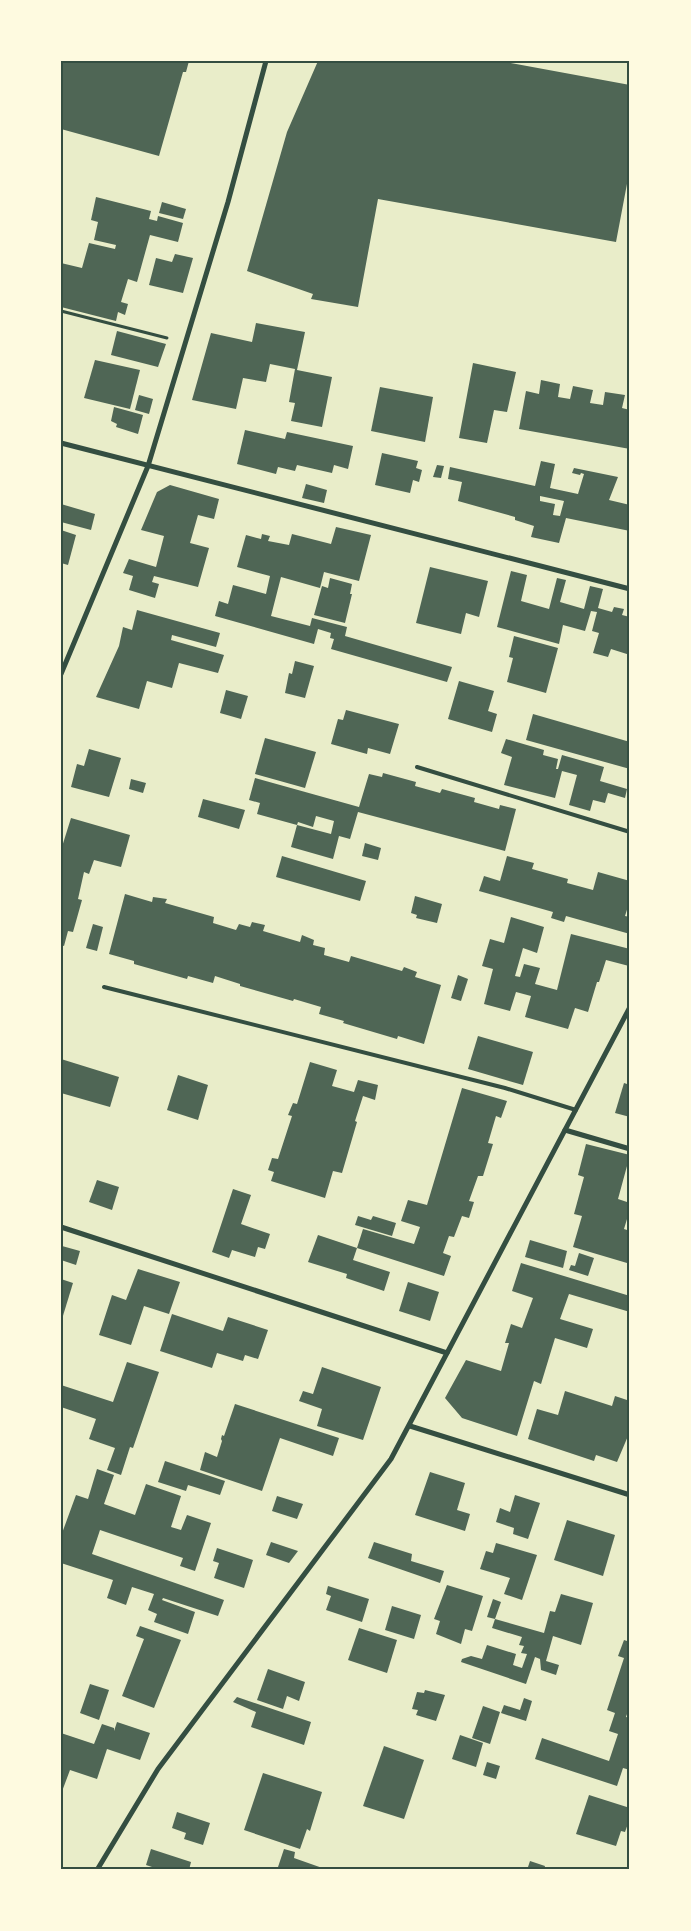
<svg xmlns="http://www.w3.org/2000/svg" width="691" height="1931" font-family="Barlow,sans-serif">
  <rect width="100%" height="100%" fill="#e9edc9"/>
  <g fill="#4f6655" fill-rule="evenodd">
    <path d="M63,61H189L186,72H183L159,156L61,129V69Z"/>
    <path d="M318,61H500L630,85V168L616,242L378,199L358,307L311,299L313,294L247,271L287,132Z"/>
    <path d="M96,197L151,211L149,219L157,221L158,216L183,223L178,242L150,235L137,282L128,279L121,302L128,304L125,315L118,312L116,321L61,307V263L82,268L89,243L115,249L116,245L94,240L98,222L91,220Z"/>
    <path d="M162,202L186,209L183,219L159,213Z"/>
    <path d="M175,254L193,258L183,293L149,285L156,258L172,262Z"/>
    <path d="M256,323L305,332L297,370L332,377L322,427L291,421L295,403L289,402L295,369L270,364L266,382L243,378L236,409L192,400L211,333L252,342Z"/>
    <path d="M117,331L166,344L158,367L111,355Z"/>
    <path d="M95,360L140,370L130,409L84,398Z"/>
    <path d="M473,363L516,372L507,412L494,410L487,443L459,438Z"/>
    <path d="M541,380L560,384L558,397L570,399L573,386L593,390L590,403L603,405L605,392L625,395L622,408L630,410V449L519,429L526,391L539,394Z"/>
    <path d="M380,387L433,397L425,442L371,431Z"/>
    <path d="M139,395L153,399L149,414L135,410Z"/>
    <path d="M114,407L143,415L138,434L116,427L117,424L111,421Z"/>
    <path d="M245,430L285,439L287,432L353,446L348,469L334,465L332,473L297,465L295,471L278,467L276,474L237,464Z"/>
    <path d="M382,453L418,461L416,468L422,470L419,482L413,480L410,493L375,485Z"/>
    <path d="M541,461L555,464L550,488L578,494L584,474L581,473L580,475L572,473L574,468L618,477L609,500L630,505V531L566,518L559,543L531,537L534,526L515,520V517L458,501L462,482L448,479L450,467L535,486ZM540,496L564,501L560,516L553,515L555,504L540,501Z"/>
    <path d="M437,465L444,466L441,478L433,477Z"/>
    <path d="M306,484L327,490L324,503L302,498Z"/>
    <path d="M170,485L219,499L214,519L198,515L190,543L209,548L198,587L154,576L152,582L159,584L155,598L129,590L133,576L123,573L129,559L156,567L164,536L141,530L157,492Z"/>
    <path d="M61,504L95,514L91,530L61,522Z"/>
    <path d="M336,527L371,535L359,581L324,572L320,588L281,577L271,616L310,626L312,618L347,627L345,636L452,667L447,682L331,649L334,639L330,638L331,633L318,629L314,644L215,616L219,601L228,604L233,585L266,594L270,576L237,567L246,535L261,539L262,534L270,536L268,541L289,545L292,534L331,544Z"/>
    <path d="M61,530L76,535L68,565L61,563Z"/>
    <path d="M430,567L488,581L479,617L466,613L461,634L416,623Z"/>
    <path d="M511,571L527,575L521,601L549,609L557,578L566,580L560,602L584,609L590,586L603,589L598,608L612,612L614,607L624,609L622,615L630,617L627,628L630,629V655L611,649L608,657L593,653L599,633L592,631L597,612L591,611L585,631L563,625L559,644L497,627Z"/>
    <path d="M330,578L352,584L350,594H352L345,623L314,615L322,586L328,588Z"/>
    <path d="M137,610L220,633L216,647L172,635L171,640L224,655L218,673L179,663L172,688L147,681L139,709L96,697L119,646L123,627L132,630Z"/>
    <path d="M514,636L558,648L546,693L507,682L513,658L509,657Z"/>
    <path d="M295,661L314,666L305,698L285,693L289,673L292,674Z"/>
    <path d="M459,681L494,691L488,711L497,714L492,732L448,719Z"/>
    <path d="M226,690L248,696L241,719L220,713Z"/>
    <path d="M346,710L399,724L390,754L368,748L367,754L331,744L338,719L343,720Z"/>
    <path d="M533,714L630,742V769L526,740Z"/>
    <path d="M265,738L316,752L305,788L255,774Z"/>
    <path d="M506,739L544,750L543,755L558,759L556,769H558L562,755L604,767L600,781L627,789L625,798L608,793L605,803L593,800L590,811L569,805L577,775L562,771L555,798L504,785L512,757L501,753Z"/>
    <path d="M89,749L121,758L109,797L71,787L77,764L84,766Z"/>
    <path d="M383,773L416,782L415,786L440,793L442,789L475,798L474,802L499,809L500,805L516,809L505,851L358,812L350,839L339,836L333,859L291,847L297,825L331,834L334,821L316,816L313,827L298,822L297,825L257,814L260,803L249,800L255,778L359,807L369,774L382,777Z"/>
    <path d="M131,779L146,783L143,793L129,789Z"/>
    <path d="M203,799L245,810L239,829L198,817Z"/>
    <path d="M71,818L130,835L121,867L94,860L89,874L84,872L78,899L82,900L73,932L68,931L64,946L61,945V850Z"/>
    <path d="M365,843L381,848L378,860L362,856Z"/>
    <path d="M282,856L366,881L360,901L276,877Z"/>
    <path d="M507,856L534,863L532,869L568,879L567,883L593,890L598,872L630,881V900L625,916L630,917V934L566,916L564,922L551,918L553,912L479,891L484,876L500,881Z"/>
    <path d="M125,894L152,902L153,897L167,899L165,903L214,917L213,923L236,930L239,924L250,927L252,922L265,925L263,931L300,942L302,935L314,940L313,945L325,948L324,955L349,962L351,956L402,971L404,967L417,972L415,977L441,985L424,1044L398,1036L397,1039L343,1023L344,1021L319,1014L321,1007L294,999L293,1001L240,986V984L215,976L213,983L188,976L187,979L134,964V961L109,954Z"/>
    <path d="M415,896L442,904L437,923L416,918L417,915L411,913Z"/>
    <path d="M511,917L544,927L537,953L523,948L515,976L520,977L524,964L540,968L535,984L557,990L571,934L630,949V964L629,966L606,960L599,982H597L588,1012L575,1008L568,1029L525,1017L531,996L516,992L510,1011L484,1004L493,969L482,966L490,939L504,943Z"/>
    <path d="M93,924L103,927L97,951L86,948Z"/>
    <path d="M458,975L468,979L461,1001L451,998Z"/>
    <path d="M478,1036L533,1052L523,1085L468,1069Z"/>
    <path d="M61,1059L119,1077L110,1107L61,1093Z"/>
    <path d="M310,1062L337,1070L332,1086L354,1092L358,1080L378,1085L375,1100L363,1096L355,1121L357,1122L342,1173L333,1171L325,1198L271,1181L274,1172L268,1170L272,1158L278,1159L292,1116L288,1115L293,1103L297,1104Z"/>
    <path d="M178,1075L208,1085L198,1120L167,1110Z"/>
    <path d="M624,1083L630,1085V1117L615,1113Z"/>
    <path d="M462,1088L507,1101L501,1118L496,1116L488,1143L493,1144L483,1176H478L469,1201L474,1202L469,1218L462,1216L454,1237L449,1236L443,1253L451,1256L444,1276L357,1248L363,1229L414,1244L420,1227L401,1221L408,1200L427,1205Z"/>
    <path d="M586,1144L630,1155L618,1199L630,1203V1209L624,1229L630,1231V1254L627,1263L573,1247L582,1216L574,1214L584,1177L578,1175Z"/>
    <path d="M97,1180L119,1187L112,1210L89,1202Z"/>
    <path d="M233,1189L251,1195L241,1224L270,1234L265,1249L258,1247L255,1257L232,1250L229,1258L212,1252Z"/>
    <path d="M358,1216L371,1220L373,1216L396,1223L392,1236L355,1225Z"/>
    <path d="M318,1235L357,1248L353,1260L390,1272L384,1291L346,1278L347,1274L308,1262Z"/>
    <path d="M530,1240L567,1251L563,1268L525,1257Z"/>
    <path d="M62,1246L80,1251L76,1265L61,1260Z"/>
    <path d="M579,1253L594,1258L588,1276L569,1270L571,1265L575,1266Z"/>
    <path d="M521,1263L630,1296V1312L569,1294L560,1319L593,1329L587,1348L555,1338L541,1384L534,1381L517,1436L462,1418L445,1398L466,1360L501,1371L509,1343H505L511,1324L522,1328L533,1298L512,1291Z"/>
    <path d="M138,1269L180,1282L169,1314L144,1306L131,1345L99,1335L112,1295L126,1300Z"/>
    <path d="M61,1279L73,1283L62,1319H61Z"/>
    <path d="M408,1282L439,1292L430,1321L399,1311Z"/>
    <path d="M172,1314L223,1331L228,1317L268,1330L258,1359L245,1355L243,1361L217,1353L212,1368L160,1351Z"/>
    <path d="M127,1362L159,1372L133,1448L130,1447L121,1475L107,1470L115,1448L89,1439L96,1419L61,1407V1385L113,1402Z"/>
    <path d="M322,1367L381,1387L363,1440L317,1426L322,1409L299,1401L303,1391L313,1394Z"/>
    <path d="M565,1391L612,1406L615,1396L630,1401L627,1414L630,1415V1436H628L617,1462L596,1455L594,1461L528,1439L537,1409L558,1415Z"/>
    <path d="M235,1404L339,1438L333,1456L280,1438L262,1491L200,1470L205,1452L217,1457L222,1441L221,1439L222,1435L224,1436Z"/>
    <path d="M165,1461L225,1481L220,1495L188,1485L186,1491L158,1482Z"/>
    <path d="M97,1469L114,1475L104,1504L135,1515L146,1484L181,1496L171,1527L181,1530L187,1515L211,1523L195,1571L180,1566L183,1558L100,1530L92,1554L224,1600L218,1616L163,1598L162,1600L195,1612L188,1634L154,1622L157,1614L148,1610L154,1594L132,1587L126,1605L107,1598L113,1580L61,1563V1536L76,1495L88,1499Z"/>
    <path d="M430,1472L465,1483L457,1510L470,1514L465,1531L415,1515Z"/>
    <path d="M515,1495L540,1503L528,1539L513,1534L514,1528L496,1522L500,1508L510,1512Z"/>
    <path d="M277,1496L303,1504L297,1519L272,1511Z"/>
    <path d="M567,1520L615,1535L603,1576L554,1560Z"/>
    <path d="M271,1542L298,1551L289,1563L266,1555Z"/>
    <path d="M374,1542L412,1554L411,1561L444,1571L440,1583L368,1558Z"/>
    <path d="M496,1543L537,1555L522,1600L504,1594L510,1578L480,1569L486,1551L493,1553Z"/>
    <path d="M217,1548L253,1560L244,1588L214,1578L219,1563L213,1561Z"/>
    <path d="M447,1585L483,1596L472,1631L465,1629L461,1644L436,1634L440,1621L434,1619Z"/>
    <path d="M328,1586L369,1599L362,1622L326,1610L331,1596L326,1594Z"/>
    <path d="M561,1594L593,1603L581,1645L553,1636L546,1661L559,1665L556,1675L541,1670L540,1659L535,1657L526,1684L461,1662L462,1659L471,1656L482,1659L487,1645L516,1654L513,1665L522,1668L527,1654L521,1653L524,1646L519,1645L522,1637L492,1628L495,1619L487,1617L493,1599L501,1602L495,1619L544,1633L550,1611L555,1612Z"/>
    <path d="M392,1606L421,1615L414,1639L385,1630Z"/>
    <path d="M140,1626L181,1640L154,1708L122,1696L144,1639L136,1636Z"/>
    <path d="M359,1628L397,1640L387,1673L348,1660Z"/>
    <path d="M624,1640L630,1642V1693L627,1702L630,1703V1705L626,1717L630,1718V1770L623,1768L617,1786L535,1759L542,1738L609,1761L618,1734L609,1731L615,1713L607,1710L624,1658L618,1656Z"/>
    <path d="M268,1669L305,1682L299,1701L287,1696L283,1709L257,1700Z"/>
    <path d="M90,1684L109,1690L99,1720L80,1713Z"/>
    <path d="M425,1690L445,1695L436,1721L416,1715L418,1710L412,1709L417,1692L424,1693Z"/>
    <path d="M237,1697L311,1722L304,1745L251,1727L256,1712L233,1702Z"/>
    <path d="M524,1698L532,1701L526,1721L501,1713L504,1705L520,1710Z"/>
    <path d="M483,1706L500,1712L490,1744L472,1738Z"/>
    <path d="M117,1722L150,1733L140,1760L107,1749L97,1779L70,1770L61,1794V1733L94,1744L102,1724L114,1728V1731Z"/>
    <path d="M460,1735L483,1743L476,1767L452,1759Z"/>
    <path d="M384,1746L424,1760L404,1819L363,1806Z"/>
    <path d="M487,1762L500,1766L496,1779L483,1775Z"/>
    <path d="M263,1773L322,1792L310,1831L307,1829L300,1849L244,1830Z"/>
    <path d="M589,1795L630,1808V1818L625,1832L621,1831L616,1846L576,1834Z"/>
    <path d="M177,1812L210,1823L203,1845L184,1839L186,1833L172,1828Z"/>
    <path d="M151,1849L191,1862L189,1870H161L146,1865Z"/>
    <path d="M284,1849L295,1852L294,1858L328,1870H277Z"/>
    <path d="M530,1861L545,1866L544,1870H527Z"/>
  </g>
  <g fill="none" stroke-linecap="round" stroke-linejoin="round">
    <path stroke="#344e41" stroke-width="3" d="M61,311L167,338"/>
    <g stroke="#344e41" stroke-width="4">
      <path d="M417,767L630,832"/>
      <path d="M104,987L505,1088L576,1110"/>
    </g>
    <g stroke="#344e41" stroke-width="5">
      <path d="M61,443L630,589"/>
      <path d="M61,674L148,466L228,202L266,61"/>
      <path d="M565,1130L630,1149"/>
      <path d="M61,1227L447,1353"/>
      <path d="M410,1426L630,1495"/>
      <path d="M97,1870L158,1769L391,1459L630,1007"/>
    </g>
  </g>
  <rect width="691" height="1931" fill="none" stroke="#fefae0" stroke-width="125"/>
  <rect x="62" y="62" width="566" height="1806" fill="none" stroke="#344e41" stroke-width="2"/>
</svg>
